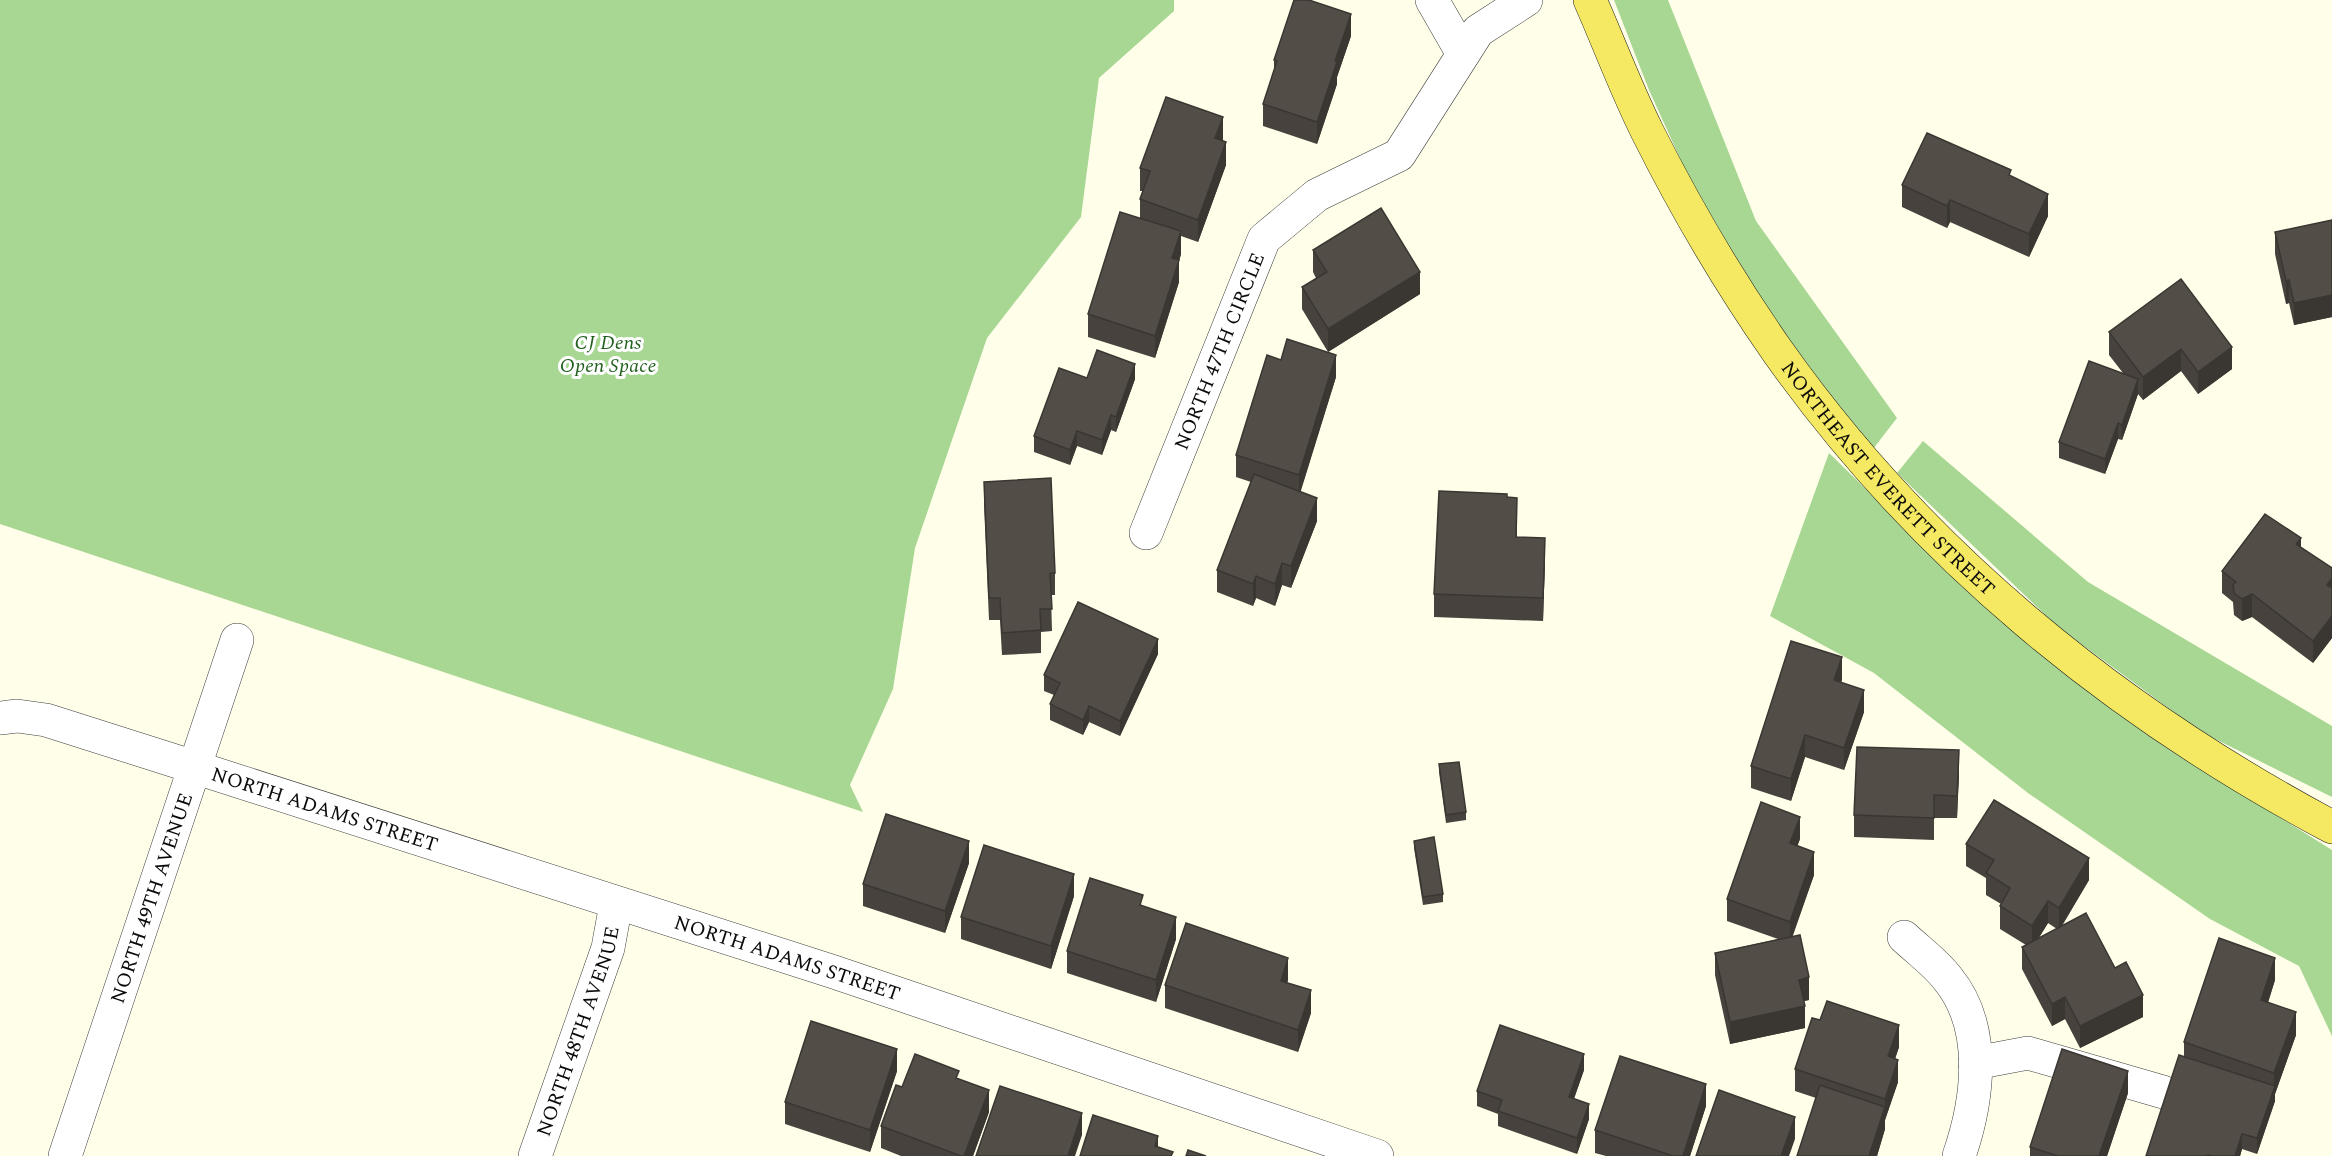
<svg xmlns="http://www.w3.org/2000/svg" width="2332" height="1156" font-family="Spectral,serif">
  <rect width="100%" height="100%" fill="#fffee8"/>
  <g fill="#a8d794">
    <path d="M0,0H1174V11L1099,78L1081,217L987,338L915,548L893,689L850,785L863,812L0,524Z"/>
    <path d="M1614,0H1668L1756,221L1897,418L1873,449L1816,380L1713,231L1649,90Z"/>
    <path d="M1923,441L2088,582L2332,726V797L2201,732L2058,627L1897,473Z"/>
    <path d="M1829,453L2002,622L2175,752L2332,850V1036L2299,966L2210,919L2028,793L1874,673L1770,616Z"/>
  </g>
  <g fill="none" stroke-linecap="round" stroke-linejoin="round">
    <defs>
      <g id="minor">
        <path d="M1432,0L1463,54"/>
        <path id="s1" d="M1146,533L1264,239L1317,195L1399,155L1478,31L1526,0"/>
        <path id="s2" d="M0,718L17,716L46,720L194,767L834,972L1377,1156"/>
        <path d="M1904,937C1919,951 1936,963 1948,979C1988,1028 1978,1101 1959,1156"/>
        <path d="M1975,1063L2028,1053L2163,1092"/>
        <path id="s3" d="M65,1156L237,640"/>
        <path id="s4" d="M535,1156L608,948L616,904"/>
      </g>
      <g id="major">
        <path id="s5" d="M1590,0C1609,43 1626,89 1647,131C1685,207 1729,282 1778,352C1921,554 2114,711 2332,827"/>
      </g>
    </defs>
    <use href="#minor" stroke="#3d3d3d" stroke-width="34"/>
    <use href="#major" stroke="#1b1b1b" stroke-width="34"/>
    <use href="#minor" stroke="#fff" stroke-width="33"/>
    <use href="#major" stroke="#f5e862" stroke-width="33"/>
  </g>
  <g fill="#47423d" fill-rule="evenodd">
    <path d="M1351,36L1337,77V84L1317,144L1263,126V104L1274,72V60Z"/>
    <path d="M1223,140L1226,165L1198,242L1181,236V254L1179,261V282L1155,358L1088,337V314L1140,218V199L1143,191H1140V168Z"/>
    <path d="M2011,176L2048,216L2029,257L1950,222L1947,228L1902,207V185Z"/>
    <path d="M2332,220V317L2294,325L2289,303L2286,304L2275,254V232Z"/>
    <path d="M1313,250L1420,294L1328,352L1302,309V287L1316,278L1313,272Z"/>
    <path d="M2181,279L2232,369L2198,394L2181,371L2143,400L2138,394L2122,440L2118,439L2105,474L2059,458V442L2123,373L2109,355V332Z"/>
    <path d="M1336,377L1300,492L1317,521L1291,588L1282,585L1275,606L1256,598L1253,606L1217,592V570L1251,482L1236,477V455Z"/>
    <path d="M1087,378L1135,379L1116,432L1111,430L1102,455L1077,446L1070,465L1034,452V436Z"/>
    <path d="M984,482L1055,573V595H1051L1052,631L1041,632V653L1002,655L1000,620H989L984,504Z"/>
    <path d="M1507,497L1517,520V537L1545,560L1543,621L1434,617V594Z"/>
    <path d="M2301,547L2332,568V638L2313,663L2252,617L2242,621L2234,615L2233,602L2222,593V571Z"/>
    <path d="M1158,654L1120,736L1089,722L1083,735L1050,720V704L1054,695L1044,691V675Z"/>
    <path d="M1842,680L1841,682L1864,712L1844,770L1805,757L1791,801L1751,788V766Z"/>
    <path d="M1439,764L1466,812V820L1446,823L1439,772Z"/>
    <path d="M1959,773L1957,818H1934V840L1854,837V815Z"/>
    <path d="M1800,839L1797,846L1814,875L1792,936L1809,1000L1804,1001L1805,1028L1730,1044L1715,975V953L1778,939L1727,921V899Z"/>
    <path d="M1414,841L1443,894V902L1423,905L1414,848Z"/>
    <path d="M1966,844L2089,880L2062,926L2115,968L2143,1017L2080,1048L2065,1019L2052,1026L2022,969V947L2026,945L2000,929V906L2001,904L1986,895V878L1966,866ZM2048,923L2057,929L2038,939Z"/>
    <path d="M969,863L945,933L863,906V884Z"/>
    <path d="M1074,896L1051,969L961,939V917Z"/>
    <path d="M1143,906L1176,939L1156,1002L1067,973V951Z"/>
    <path d="M1288,980L1287,983L1311,1013L1298,1052L1165,1008V985Z"/>
    <path d="M2275,980L2268,1003L2296,1035L2275,1094V1101L2257,1154L2242,1149L2240,1156H2146L2184,1056V1042Z"/>
    <path d="M1899,1047L1895,1059L1898,1082L1885,1120V1129L1877,1156H1797L1816,1098L1795,1091V1069Z"/>
    <path d="M1584,1070L1574,1099L1589,1119L1577,1154L1498,1126V1114L1477,1106V1091Z"/>
    <path d="M897,1071L870,1152L785,1124V1102Z"/>
    <path d="M959,1079L989,1112L973,1156H901L881,1148V1126Z"/>
    <path d="M2128,1093L2107,1156H2030V1147Z"/>
    <path d="M1706,1106L1690,1156H1606L1595,1153V1130Z"/>
  </g>
  <g fill="#3a3632">
    <path d="M1351,14V36L1337,77V84L1317,144V122L1335,61Z"/>
    <path d="M1223,117V140L1215,160V138Z"/>
    <path d="M1226,142V165L1198,242V220Z"/>
    <path d="M2048,194V216L2029,257V234Z"/>
    <path d="M1950,200V222L1947,228V206Z"/>
    <path d="M1181,231V254L1179,261V282L1155,358V336L1172,258Z"/>
    <path d="M1420,272V294L1328,352V329Z"/>
    <path d="M2289,280V303L2286,304V281Z"/>
    <path d="M2332,295V317L2294,325V303Z"/>
    <path d="M2232,347V369L2198,394V372Z"/>
    <path d="M2181,349V371L2143,400V377Z"/>
    <path d="M1336,355V377L1299,497V475Z"/>
    <path d="M1135,364V379L1116,432V417Z"/>
    <path d="M2138,379V394L2122,440V425Z"/>
    <path d="M1111,415V430L1102,455V440Z"/>
    <path d="M2118,423V439L2105,474V459Z"/>
    <path d="M1077,431V446L1070,465V450Z"/>
    <path d="M1317,498V521L1291,588V566Z"/>
    <path d="M1545,538V560L1543,621V598Z"/>
    <path d="M2301,538V560L2296,544Z"/>
    <path d="M1282,563V585L1275,606V584Z"/>
    <path d="M1256,576V598L1253,606V584Z"/>
    <path d="M2332,578V600L2327,585Z"/>
    <path d="M2252,594V617L2242,621V599Z"/>
    <path d="M2332,616V638L2313,663V641Z"/>
    <path d="M1158,639V654L1120,736V721Z"/>
    <path d="M1842,657V680L1834,702V680Z"/>
    <path d="M1864,690V712L1844,770V748Z"/>
    <path d="M1089,706V722L1083,735V720Z"/>
    <path d="M1805,735V757L1791,801V779Z"/>
    <path d="M1959,750V773L1957,818V796Z"/>
    <path d="M1800,817V839L1790,866V843Z"/>
    <path d="M969,841V863L945,933V911Z"/>
    <path d="M1814,852V875L1790,944V922Z"/>
    <path d="M2089,858V880L2059,930V908Z"/>
    <path d="M1074,874V896L1051,969V946Z"/>
    <path d="M2048,901V923L2032,949V926Z"/>
    <path d="M1176,917V939L1156,1002V980Z"/>
    <path d="M1288,958V980L1281,1003V981Z"/>
    <path d="M2275,958V980L2261,1023V1000Z"/>
    <path d="M1809,977V1000L1799,1002V980Z"/>
    <path d="M1311,990V1013L1298,1052V1030Z"/>
    <path d="M2143,995V1017L2080,1048V1026Z"/>
    <path d="M2065,997V1019L2052,1026V1004Z"/>
    <path d="M1805,1006V1028L1730,1044V1022Z"/>
    <path d="M2296,1012V1035L2275,1094V1101L2257,1154V1138L2274,1087V1073Z"/>
    <path d="M1899,1025V1047L1888,1079V1056Z"/>
    <path d="M897,1049V1071L870,1152V1130Z"/>
    <path d="M1584,1054V1070L1569,1112V1097Z"/>
    <path d="M1898,1060V1082L1885,1120V1129L1877,1156H1869L1885,1108V1099Z"/>
    <path d="M2128,1071V1093L2107,1156H2099Z"/>
    <path d="M1706,1084V1106L1690,1156H1683Z"/>
    <path d="M989,1090V1112L973,1156H964Z"/>
    <path d="M1589,1104V1119L1577,1154V1138Z"/>
    <path d="M1082,1113V1135L1075,1156H1068Z"/>
    <path d="M1795,1117V1139L1789,1156H1781Z"/>
    <path d="M2242,1134V1149L2240,1156H2235Z"/>
    <path d="M1158,1136V1156L1155,1146Z"/>
  </g>
  <g fill="#534d47" stroke="#3a3632" stroke-width="1.5">
    <path d="M1294,0H1309L1351,14L1335,61L1337,62L1317,122L1263,104L1277,61L1274,60Z"/>
    <path d="M1166,97L1223,117L1215,138L1226,142L1198,220L1140,199L1150,171L1140,168Z"/>
    <path d="M1927,133L2011,170L2009,175L2048,194L2029,234L1950,200L1947,206L1902,185Z"/>
    <path d="M1381,208L1420,272L1328,329L1302,287L1327,272L1313,250Z"/>
    <path d="M1120,212L1181,231L1172,258L1179,260L1155,336L1088,314Z"/>
    <path d="M2332,220V295L2294,303L2289,280L2286,281L2275,232Z"/>
    <path d="M2181,279L2232,347L2198,372L2181,349L2143,377L2109,332Z"/>
    <path d="M1287,339L1336,355L1299,475L1236,455L1267,355L1281,360Z"/>
    <path d="M1097,350L1135,364L1116,417L1111,415L1102,440L1077,431L1070,450L1034,436L1059,368L1087,378Z"/>
    <path d="M2089,361L2138,379L2122,425L2118,423L2105,459L2059,442Z"/>
    <path d="M1254,474L1317,498L1291,566L1282,563L1275,584L1256,576L1253,584L1217,570Z"/>
    <path d="M1051,478L1055,573H1050L1052,609H1040L1041,630L1002,633L1000,598H989L984,482Z"/>
    <path d="M1439,491L1507,494V497L1517,498L1516,537L1545,538L1543,598L1434,594Z"/>
    <path d="M2265,514L2301,538L2296,544L2332,568V578L2327,585L2332,588V616L2313,641L2252,594L2242,599L2234,593L2233,585L2236,582L2222,571Z"/>
    <path d="M1078,602L1158,639L1120,721L1089,706L1083,720L1050,704L1060,683L1044,675Z"/>
    <path d="M1791,641L1842,657L1834,680L1864,690L1844,748L1805,735L1791,779L1751,766Z"/>
    <path d="M1857,747L1959,750L1957,796L1934,795V818L1854,815Z"/>
    <path d="M1459,762L1466,812L1446,815L1439,764Z"/>
    <path d="M1994,800L2089,858L2059,908L2048,901L2032,926L2000,906L2010,888L1986,873L1994,860L1966,844Z"/>
    <path d="M1761,802L1800,817L1790,843L1814,852L1790,922L1727,899Z"/>
    <path d="M886,814L969,841L945,911L863,884Z"/>
    <path d="M1434,837L1443,894L1423,897L1414,841Z"/>
    <path d="M984,845L1074,874L1051,946L961,917Z"/>
    <path d="M1090,878L1143,895L1140,905L1176,917L1156,980L1067,951Z"/>
    <path d="M2086,913L2115,968L2126,962L2143,995L2080,1026L2065,997L2052,1004L2022,947Z"/>
    <path d="M1186,923L1288,958L1281,981L1311,990L1298,1030L1165,985Z"/>
    <path d="M1800,935L1809,977L1799,980L1805,1006L1730,1022L1715,953Z"/>
    <path d="M2219,938L2275,958L2261,1000L2296,1012L2274,1073L2184,1042Z"/>
    <path d="M1827,1001L1899,1025L1888,1056L1898,1060L1885,1099L1795,1069L1812,1018L1820,1020Z"/>
    <path d="M811,1021L897,1049L870,1130L785,1102Z"/>
    <path d="M1500,1025L1584,1054L1569,1097L1589,1104L1577,1138L1498,1111L1502,1100L1477,1091Z"/>
    <path d="M2062,1049L2128,1071L2099,1156H2058L2030,1147Z"/>
    <path d="M915,1054L959,1071L956,1078L989,1090L964,1156H961L881,1126L896,1085L902,1087Z"/>
    <path d="M2179,1055L2275,1086L2257,1138L2242,1134L2235,1156H2212L2208,1155V1156H2146Z"/>
    <path d="M1620,1056L1706,1084L1683,1156H1673L1595,1130Z"/>
    <path d="M1820,1085L1885,1107L1869,1156H1797Z"/>
    <path d="M1000,1086L1082,1113L1068,1156H976Z"/>
    <path d="M1719,1090L1795,1117L1781,1156H1696Z"/>
    <path d="M1093,1115L1158,1136L1155,1146L1173,1152L1171,1156H1080Z"/>
    <path d="M1188,1150L1206,1156H1186Z"/>
  </g>
  <g text-anchor="middle" stroke-width="6" stroke-linejoin="round" paint-order="stroke">
    <g font-size="20" font-style="italic" fill="#215f1d" stroke="#fff">
      <text x="608" y="349">CJ Dens<tspan x="608" dy="23">Open Space</tspan></text>
    </g>
    <g font-size="20" fill="#0a0a0a" stroke="#fff">
      <text dy="7" stroke="none"><textPath href="#s1" startOffset="196">NORTH 47TH CIRCLE</textPath></text>
      <text dy="7" stroke="none"><textPath href="#s5" startOffset="568">NORTHEAST EVERETT STREET</textPath></text>
      <text dy="7" stroke="none"><textPath href="#s2" startOffset="339">NORTH ADAMS STREET</textPath></text>
      <text dy="7" stroke="none"><textPath href="#s3" startOffset="272">NORTH 49TH AVENUE</textPath></text>
      <text dy="7" stroke="none"><textPath href="#s2" startOffset="825">NORTH ADAMS STREET</textPath></text>
      <text dy="7" stroke="none"><textPath href="#s4" startOffset="132">NORTH 48TH AVENUE</textPath></text>
    </g>
  </g>
</svg>
